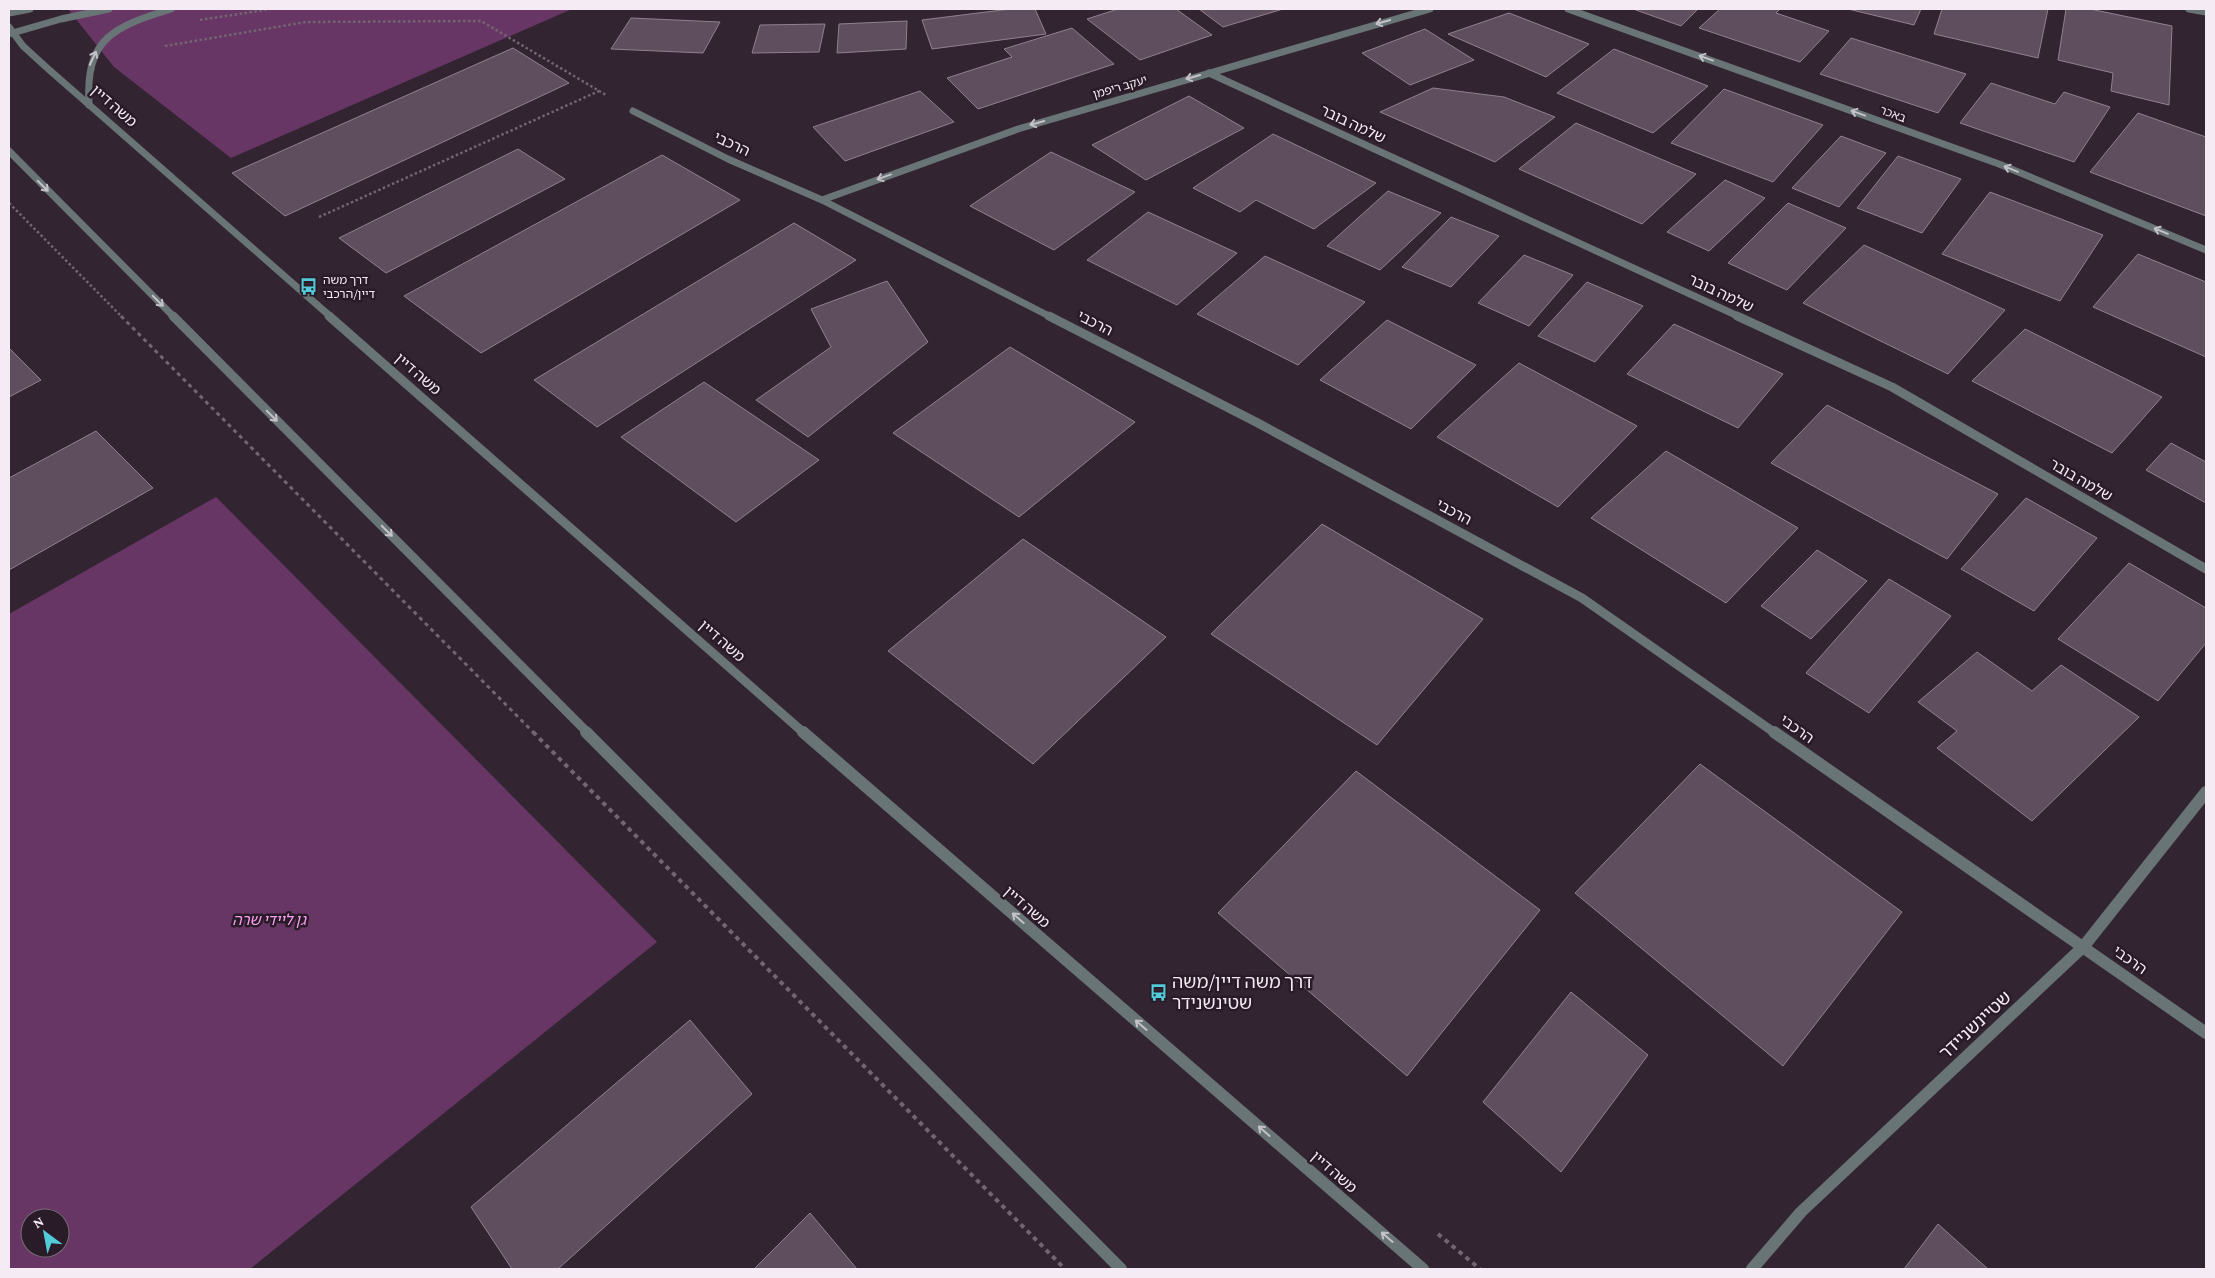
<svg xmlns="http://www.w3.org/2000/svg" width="2215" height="1278" font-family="'Crimson Pro','Noto Sans Hebrew',serif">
  <rect width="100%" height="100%" fill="#332431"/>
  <g fill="#673665" fill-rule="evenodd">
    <path d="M68,9H572L231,158L114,67Z"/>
    <path d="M216,497L657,942L250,1269H9V614ZM30,1218H60V1248H30Z"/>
  </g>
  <g fill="#5f4f5e" stroke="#928090">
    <path d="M1010,9H1035L1046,34L932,49L922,20Z"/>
    <path d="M1118,9H1176L1212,35L1140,60L1087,19Z"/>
    <path d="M1199,9H1283L1223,27Z"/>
    <path d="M1633,9H1698L1681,26Z"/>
    <path d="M1720,9H1780L1776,13L1829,31L1800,62L1699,28Z"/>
    <path d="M1848,9H1921L1914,25Z"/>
    <path d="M1942,9H2048L2038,58L1934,34Z"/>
    <path d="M2066,9H2090L2172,26L2169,105L2111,91L2113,73L2058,60Z"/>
    <path d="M1509,13L1589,44L1546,77L1448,34Z"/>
    <path d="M631,18L720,22L703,53L611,49Z"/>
    <path d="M907,21L906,49L837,53L839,24Z"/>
    <path d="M825,24L819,52L752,53L760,25Z"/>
    <path d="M1072,28L1114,64L978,109L947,78L1012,57L1004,49Z"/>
    <path d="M1425,29L1474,60L1410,85L1362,53Z"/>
    <path d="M1851,38L1966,74L1938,113L1820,74Z"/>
    <path d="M513,48L569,83L285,216L232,173Z"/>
    <path d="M1614,49L1708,86L1653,133L1557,93Z"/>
    <path d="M1991,83L2055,104L2064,92L2110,107L2074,162L1960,123Z"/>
    <path d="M1433,88L1504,97L1555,117L1495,162L1380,112Z"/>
    <path d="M1724,89L1823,125L1773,182L1671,143Z"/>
    <path d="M920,91L954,122L845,161L813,127Z"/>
    <path d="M1189,96L1244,128L1146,180L1092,145Z"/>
    <path d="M2138,113L2206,137V216L2090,172Z"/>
    <path d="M1576,123L1696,174L1642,224L1519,169Z"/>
    <path d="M1273,134L1376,183L1314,229L1256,200L1240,212L1193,188Z"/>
    <path d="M1841,136L1886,153L1839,207L1792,188Z"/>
    <path d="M518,149L565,179L386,273L339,238Z"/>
    <path d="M1051,152L1135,192L1054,250L970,206Z"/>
    <path d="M662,155L740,200L481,353L404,296Z"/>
    <path d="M1898,156L1961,179L1922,233L1857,208Z"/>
    <path d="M1725,180L1765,198L1709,251L1667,232Z"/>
    <path d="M1388,191L1441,213L1380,270L1327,246Z"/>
    <path d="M1990,192L2103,235L2060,301L1942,254Z"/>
    <path d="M1788,203L1846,228L1787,290L1728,263Z"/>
    <path d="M1148,212L1237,253L1177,305L1087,260Z"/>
    <path d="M1451,217L1499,236L1451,287L1402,267Z"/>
    <path d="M794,223L856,260L597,427L534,380Z"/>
    <path d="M1864,245L2005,310L1948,374L1803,303Z"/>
    <path d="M2138,254L2206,282V357L2093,307Z"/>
    <path d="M1524,255L1573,275L1529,326L1478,303Z"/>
    <path d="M1265,256L1365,302L1298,365L1197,314Z"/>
    <path d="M887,281L928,342L808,437L756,400L831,347L811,309Z"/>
    <path d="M1587,282L1643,306L1595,362L1538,336Z"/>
    <path d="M1387,320L1476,365L1411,429L1320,380Z"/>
    <path d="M1674,324L1783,374L1738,428L1627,374Z"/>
    <path d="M2025,329L2162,397L2112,453L1972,381Z"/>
    <path d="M1010,347L1135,422L1019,517L893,433Z"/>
    <path d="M9,348L41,380L9,397Z"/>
    <path d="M1519,363L1637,426L1558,507L1437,437Z"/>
    <path d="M704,382L819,460L736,522L621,437Z"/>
    <path d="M1827,405L1998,494L1947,559L1771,463Z"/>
    <path d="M96,431L153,488L9,570V478Z"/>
    <path d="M2171,443L2206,462V503L2146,470Z"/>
    <path d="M1666,451L1798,528L1726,603L1591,518Z"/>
    <path d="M2026,498L2097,538L2034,611L1961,569Z"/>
    <path d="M1322,524L1483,619L1377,745L1211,634Z"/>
    <path d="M1023,539L1166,637L1033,764L888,651Z"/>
    <path d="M1817,550L1867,581L1811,639L1761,606Z"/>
    <path d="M2129,563L2206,608V643L2158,701L2058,639Z"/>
    <path d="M1889,579L1951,616L1869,713L1806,673Z"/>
    <path d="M1977,652L2032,691L2061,665L2139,717L2032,821L1937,748L1957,731L1918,702Z"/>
    <path d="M1700,764L1902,912L1783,1066L1575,893Z"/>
    <path d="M1356,771L1540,910L1407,1076L1218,913Z"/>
    <path d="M1571,992L1648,1055L1561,1172L1483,1102Z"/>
    <path d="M690,1020L752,1094L558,1269H512L471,1207Z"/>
    <path d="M810,1213L857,1269H754Z"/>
    <path d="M1938,1224L1988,1269H1904Z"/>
  </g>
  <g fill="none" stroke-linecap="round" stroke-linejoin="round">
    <g stroke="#736672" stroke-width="2.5" stroke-dasharray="2.5 2.5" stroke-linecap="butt">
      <path d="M200,20L271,9"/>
      <path d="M165,46L306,22L481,21L606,95"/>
      <path d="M9,203L122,317"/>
      <path d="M319,217L599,91"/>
    </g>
    <path stroke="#736672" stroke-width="3" stroke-dasharray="4 4" stroke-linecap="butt" d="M121,316L534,733"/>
    <g stroke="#736672" stroke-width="4" stroke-dasharray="4.5 4.5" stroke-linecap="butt">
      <path d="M533,732L1065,1269"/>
      <path d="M1438,1234L1480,1269"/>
    </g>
    <g stroke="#687476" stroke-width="7">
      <path d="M1568,9L1999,164L2206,250"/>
      <path d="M2189,9L2206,12"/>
      <path d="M1209,73L1740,317"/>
      <path d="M633,111L728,159L822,200L1051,317"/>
      <path d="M822,200L1018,129L1430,9"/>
    </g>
    <g stroke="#687476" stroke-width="9">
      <path d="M1049,316L1256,422L1582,598L1775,733"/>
      <path d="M1737,316L1892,387L2206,569"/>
    </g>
    <g stroke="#687476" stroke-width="12">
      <path d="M1774,732L2206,1033"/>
      <path d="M1752,1269L1801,1212L2084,946L2206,792"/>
    </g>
    <g stroke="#687476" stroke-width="7">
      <path d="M9,13L30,9"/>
      <path d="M9,27L23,46L46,67L331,317"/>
      <path d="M9,34L61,19L109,9"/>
      <path d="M89,105C85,38 113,27 171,9"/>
      <path d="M9,151L174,317"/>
    </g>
    <g stroke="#687476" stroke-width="9">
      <path d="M173,316L588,733"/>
      <path d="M329,316L804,733"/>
    </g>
    <g stroke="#687476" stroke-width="12">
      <path d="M586,732L1121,1269"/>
      <path d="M803,732L1423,1269"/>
    </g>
  </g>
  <defs><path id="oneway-shaft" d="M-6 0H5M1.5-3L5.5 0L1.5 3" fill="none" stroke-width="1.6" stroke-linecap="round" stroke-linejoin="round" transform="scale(1.25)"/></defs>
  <g stroke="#c4c1c8">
    <use href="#oneway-shaft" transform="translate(1383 22) rotate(164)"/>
    <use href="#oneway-shaft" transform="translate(93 58) rotate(-65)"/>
    <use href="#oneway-shaft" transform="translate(1706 58) rotate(-160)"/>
    <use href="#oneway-shaft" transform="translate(1193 77) rotate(164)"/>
    <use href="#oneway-shaft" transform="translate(1858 113) rotate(-160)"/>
    <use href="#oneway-shaft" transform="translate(1037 123) rotate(164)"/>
    <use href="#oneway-shaft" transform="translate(2011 169) rotate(-158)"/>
    <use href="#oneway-shaft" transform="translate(884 177) rotate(160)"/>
    <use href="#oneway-shaft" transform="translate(43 186) rotate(45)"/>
    <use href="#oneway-shaft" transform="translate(2161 231) rotate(-158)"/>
    <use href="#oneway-shaft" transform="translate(158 301) rotate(45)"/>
    <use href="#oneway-shaft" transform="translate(272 416) rotate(45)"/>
    <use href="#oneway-shaft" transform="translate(387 531) rotate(45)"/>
    <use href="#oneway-shaft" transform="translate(1018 918) rotate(-139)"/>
    <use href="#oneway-shaft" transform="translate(1141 1025) rotate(-139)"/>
    <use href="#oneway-shaft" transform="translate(1264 1131) rotate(-139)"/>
    <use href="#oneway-shaft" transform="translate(1387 1237) rotate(-139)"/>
  </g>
  <defs>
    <symbol id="bus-bare" viewBox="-9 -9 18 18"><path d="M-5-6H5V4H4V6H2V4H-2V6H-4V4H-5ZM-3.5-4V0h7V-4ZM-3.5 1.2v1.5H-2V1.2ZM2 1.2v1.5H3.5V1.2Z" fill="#52cbd9" stroke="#291b27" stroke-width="2.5" paint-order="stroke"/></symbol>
  </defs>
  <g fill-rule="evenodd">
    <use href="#bus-bare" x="296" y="274" width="25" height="25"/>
    <use href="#bus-bare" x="1146" y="980" width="25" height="25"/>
  </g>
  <g text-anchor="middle" stroke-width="5" stroke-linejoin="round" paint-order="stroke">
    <g font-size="12" fill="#f5ebf4" stroke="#291b27">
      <text transform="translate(1120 87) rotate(-16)" y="4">יעקב ריפמן</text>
      <text transform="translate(1893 114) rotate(20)" y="4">באכר</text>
    </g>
    <g font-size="12" fill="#f5ebf4" stroke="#291b27" text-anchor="start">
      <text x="323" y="284">דרך משה<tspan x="323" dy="14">דיין/הרכבי</tspan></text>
    </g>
    <g font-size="15" fill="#f5ebf4" stroke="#291b27">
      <text transform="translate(114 106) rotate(41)" y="5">משה דיין</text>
      <text transform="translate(1353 124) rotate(25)" y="5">שלמה בובר</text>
      <text transform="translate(732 144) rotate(25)" y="5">הרכבי</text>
      <text transform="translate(1721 293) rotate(25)" y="5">שלמה בובר</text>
      <text transform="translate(1095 323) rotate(27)" y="5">הרכבי</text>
      <text transform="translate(418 374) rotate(41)" y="5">משה דיין</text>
      <text transform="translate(2081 480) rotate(30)" y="5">שלמה בובר</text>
      <text transform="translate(1454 512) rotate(28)" y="5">הרכבי</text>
      <text transform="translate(722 641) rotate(41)" y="5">משה דיין</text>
      <text transform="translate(1797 729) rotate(35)" y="5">הרכבי</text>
      <text transform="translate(1027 907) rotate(41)" y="5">משה דיין</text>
      <text transform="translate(2130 960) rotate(35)" y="5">הרכבי</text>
      <text transform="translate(1334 1172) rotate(41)" y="5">משה דיין</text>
    </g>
    <g font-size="15" font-style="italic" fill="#f89ff2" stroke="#291b27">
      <text x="269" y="925">גן ליידי שרה</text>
    </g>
    <g font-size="18" fill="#f5ebf4" stroke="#291b27" text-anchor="start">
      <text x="1172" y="988">דרך משה דיין/משה<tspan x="1172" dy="21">שטינשנידר</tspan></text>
    </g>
    <g font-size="18" fill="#f5ebf4" stroke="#291b27">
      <text transform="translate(1975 1025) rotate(-43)" y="6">שטיינשניידר</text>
    </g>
  </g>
  <rect width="2215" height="1278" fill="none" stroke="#f5ebf4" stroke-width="20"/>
  <g transform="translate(45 1233) rotate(328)"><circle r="24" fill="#291b27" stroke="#7b6e79"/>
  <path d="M0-4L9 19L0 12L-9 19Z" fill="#52cbd9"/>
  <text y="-8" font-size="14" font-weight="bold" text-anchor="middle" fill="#f5ebf4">N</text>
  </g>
</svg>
